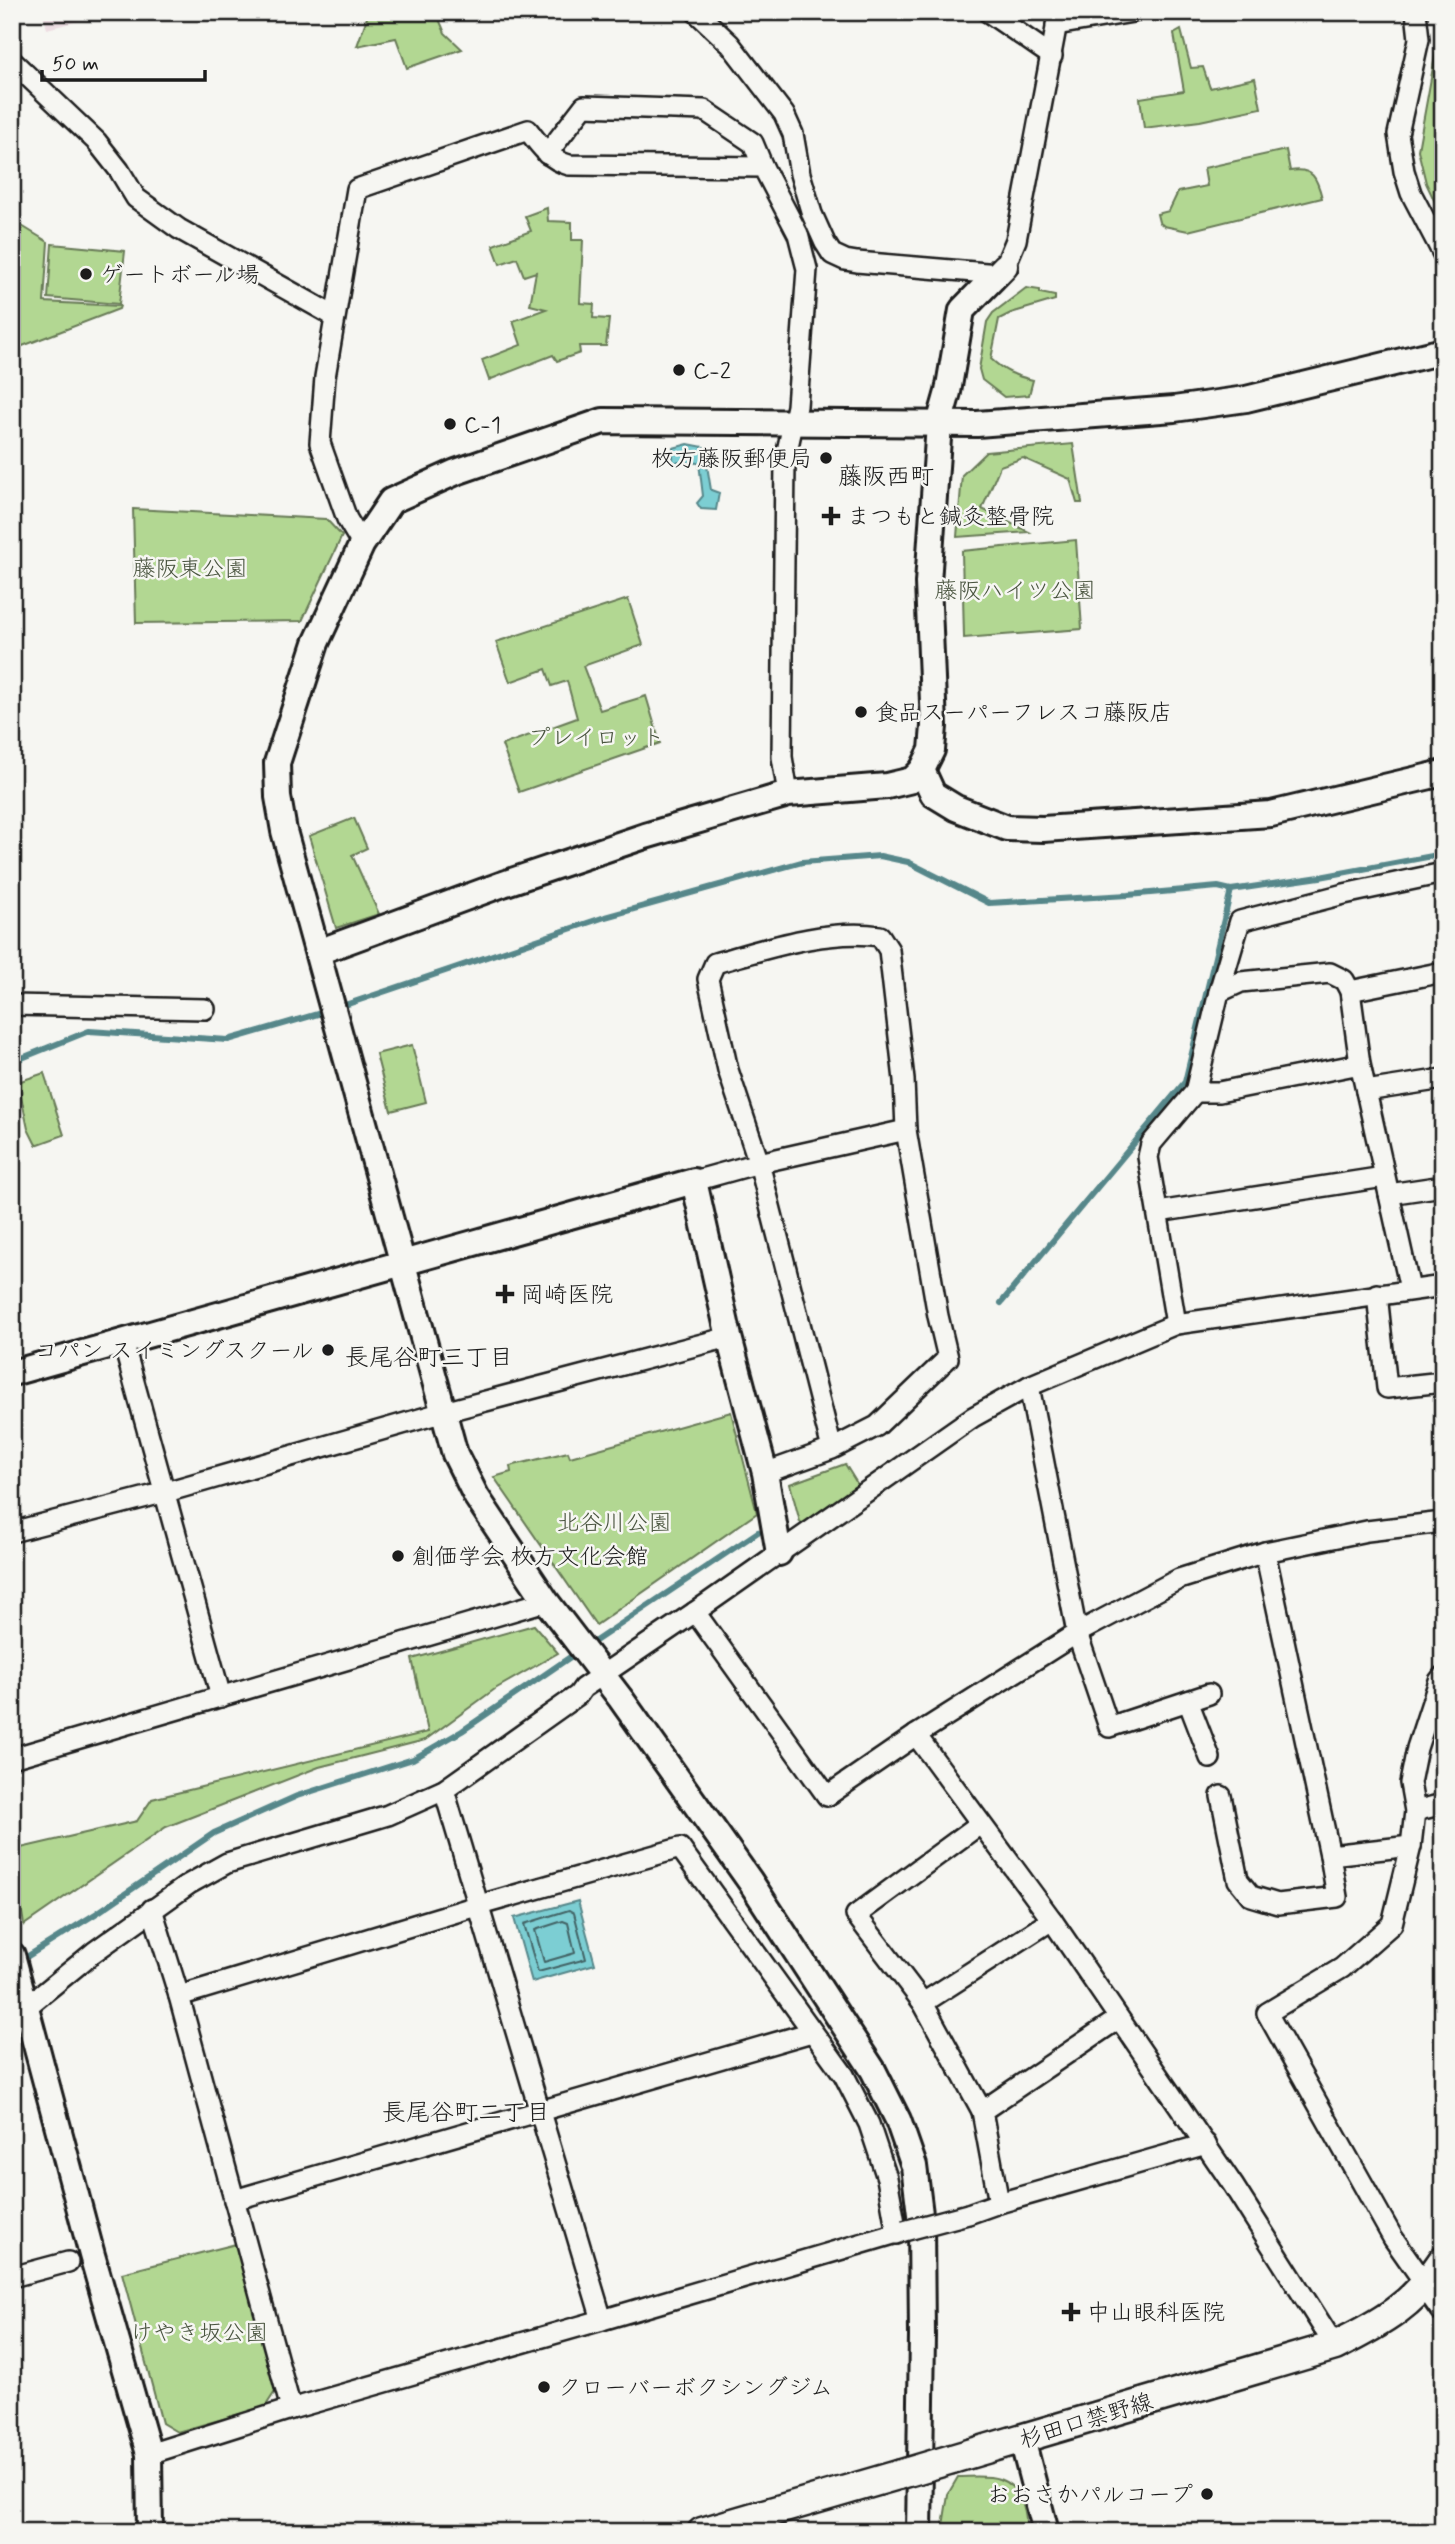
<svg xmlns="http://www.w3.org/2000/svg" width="1455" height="2544" font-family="Mynerve,'Klee One',sans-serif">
  <rect width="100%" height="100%" fill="#f6f6f2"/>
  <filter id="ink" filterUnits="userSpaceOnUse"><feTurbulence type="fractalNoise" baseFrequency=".0143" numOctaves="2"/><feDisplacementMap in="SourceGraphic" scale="14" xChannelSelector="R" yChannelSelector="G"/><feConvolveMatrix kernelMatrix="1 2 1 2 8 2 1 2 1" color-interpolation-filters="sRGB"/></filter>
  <g filter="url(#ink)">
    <path fill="#eddde2" d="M43,12H105L106,14L47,29Z"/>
    <g fill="#b2d792" stroke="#677a57" stroke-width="2">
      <path d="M369,12H436L445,33L462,49L407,68L396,38L357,46Z"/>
      <path d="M1443,12V219L1426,183L1418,150Z"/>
      <path d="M1181,30L1191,68L1203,67L1210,88L1255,78L1261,108L1200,121L1144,128L1140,98L1184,91L1174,34Z"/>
      <path d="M1286,150L1290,171C1313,167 1317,178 1322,198L1188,231L1164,226L1159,222L1157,214L1169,211L1178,192L1207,186L1204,168Z"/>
      <path d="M547,208L548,221L572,222V240H583L580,303L594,304L593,318L609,319L606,346H579L580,353L557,361L553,355L489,380L482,360L521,345L513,321L546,309L530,305L536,272L524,276L517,258L500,264L493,245L531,231L525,216Z"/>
      <path d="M12,220L48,242L44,302L120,306L119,309L12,350Z"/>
      <path d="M52,244L125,251L119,304L48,298Z"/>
      <path d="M1026,288L1040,290V293L1055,296V300L1011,313L999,319L991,359C1004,371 1015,376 1033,380L1029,395L1004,397L982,380L979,369L987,322L993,313Z"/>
      <path d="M1073,444L1082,503H1077L1070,479L1023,458L1000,466L982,509L1029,532L957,537L962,475L986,452Z"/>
      <path d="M133,509L326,519L342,536L302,621L136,623Z"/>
      <path d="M1076,540L1082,629L964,638L962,551Z"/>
      <path d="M628,599L643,645L583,666L600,710L646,696L660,743L519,792L502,745L577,718L567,681L552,686L546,669L510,682L496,642Z"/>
      <path d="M354,818L367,848L352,855L379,914L336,928L309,836Z"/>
      <path d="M412,1045L426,1102L391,1111L376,1054Z"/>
      <path d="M44,1073L64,1135L36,1145L28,1129L18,1082Z"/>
      <path d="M731,1412L757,1513L596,1625L494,1477L511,1472L510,1466L568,1452L570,1457Z"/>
      <path d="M845,1464L858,1485L808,1525L800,1522L790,1484Z"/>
      <path d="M534,1625L558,1653L495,1689L425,1740L319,1767L166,1827L24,1925L12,1850L137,1821L152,1799L428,1732L412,1659Z"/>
      <path d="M236,2244L276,2390L265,2407L177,2432L162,2423L122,2273Z"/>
      <path d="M958,2477C970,2477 988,2475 999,2479C1020,2486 1029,2512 1025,2532H942L948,2494Z"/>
    </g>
    <g fill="#7cced3" stroke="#56878a" stroke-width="2">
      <path d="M688,444L704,447L711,490L719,493L716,510L701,509L697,503L703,496L699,463L673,462V448Z"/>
      <path d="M578,1901L595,1964L532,1982L514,1918Z"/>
    </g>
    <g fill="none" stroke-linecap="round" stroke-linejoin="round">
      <g stroke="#426365" stroke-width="2">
        <path d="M569,1910L574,1913L586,1959L538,1972L524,1924Z"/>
        <path d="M563,1921L568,1923L575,1953L544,1962L535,1930Z"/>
      </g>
      <g stroke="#56878a" stroke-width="6">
        <path d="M339,1007L605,917L802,862L880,856L908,862L989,903L1128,895L1218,887L1231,890L1320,877L1443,854"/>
        <path d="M12,1062L89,1031L228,1040L328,1011"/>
        <path d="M1001,1303L1185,1082L1231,890"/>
        <path d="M588,1646L758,1532"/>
        <path d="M20,1961L97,1913L214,1833L297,1796L413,1759L462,1731L579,1651"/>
      </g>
      <defs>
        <g id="minor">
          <path d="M696,12L730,44L784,114L793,134L800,174L812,214L825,243L832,254L845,260L857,262L998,274"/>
          <path d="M988,12L1052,56"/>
          <path d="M1416,12L1419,39L1398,134L1404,171L1411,193L1443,254"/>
          <path d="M1056,25L1133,12"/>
          <path d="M12,61L97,142L119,170L136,198L179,229L334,316"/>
          <path d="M547,154L584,106L704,110L753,143L763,167"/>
          <path d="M1005,266L1016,240L1059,12"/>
          <path d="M362,544L347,519L320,443L325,377L357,189L528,130C540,146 550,160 569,165L763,167L798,234L807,269L797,406L785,460L782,757L788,794"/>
          <path d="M1350,991L1443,972"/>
          <path d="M1219,992L1241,982L1330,973L1344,980L1350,991L1360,1064L1410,1289"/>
          <path d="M12,1005L205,1009"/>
          <path d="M1366,1091L1443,1079"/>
          <path d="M1195,1092H1219L1360,1064"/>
          <path d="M694,1181L759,1163L906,1130"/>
          <path d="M1389,1194L1443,1186"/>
          <path d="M1158,1212L1384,1177"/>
          <path d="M1377,1294L1387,1388L1443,1382"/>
          <path d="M1176,1324L1148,1157L1151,1144L1195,1092L1219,992L1240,921L1344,894L1443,873"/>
          <path d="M123,1342L221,1697"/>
          <path d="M1029,1386L1077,1633L1109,1727L1209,1694"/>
          <path d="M765,1473L832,1449L877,1426L948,1358L938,1316L906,1130L904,1080L889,950L880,936C827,928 766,949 715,963L708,979L728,1070L759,1163L832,1449"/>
          <path d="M12,1532L166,1492L444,1412L729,1337"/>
          <path d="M1265,1552L1330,1855L1411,1846"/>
          <path d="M695,1612L827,1796L916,1735L1077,1633L1179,1579L1265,1552L1367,1531L1443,1522"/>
          <path d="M1188,1701L1210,1758"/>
          <path d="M916,1735L1052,1920L1233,2185L1335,2346"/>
          <path d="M12,1758L546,1601"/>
          <path d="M1221,1796L1238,1880L1251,1896L1278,1904L1337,1897L1330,1855"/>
          <path d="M1415,1811L1443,1804"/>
          <path d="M980,1824L856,1915L923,2003L982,2111L999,2203L1206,2144"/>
          <path d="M152,1909L179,1996L291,2409"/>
          <path d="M179,1996L480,1905L680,1848L844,2075L869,2124L887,2178L897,2234"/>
          <path d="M923,2003L1052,1920"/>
          <path d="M12,2019L94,1952L189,1884L227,1863L388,1815L444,1790L578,1695L583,1688L695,1612L973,1417L1029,1386L1176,1324L1443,1286"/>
          <path d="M982,2111L1118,2019"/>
          <path d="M234,2200L812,2032"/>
          <path d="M968,2214L999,2203"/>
          <path d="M12,2277L68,2262"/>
          <path d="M1426,2285L1393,2238L1267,2013L1342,1968L1392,1924L1411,1846L1415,1811L1410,1783L1417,1748L1439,1681L1443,1676"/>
          <path d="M602,2320L904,2231"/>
          <path d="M149,2454L291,2409L602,2320L444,1790"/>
        </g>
        <g id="tertiary">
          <path d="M922,770L933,794L956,808L1007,828L1043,829L1271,814L1443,773"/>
          <path d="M318,952L503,884L645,836L788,794L887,786L912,780L922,770L932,750L934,726L928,583L939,424L948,392L962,310L1005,266"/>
          <path d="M12,1373L694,1181L729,1337L765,1473L779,1553"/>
          <path d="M12,1955L92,2255L149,2454L150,2532"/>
          <path d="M1426,2285L1443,2309"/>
          <path d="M1022,2439L1046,2532"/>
          <path d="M919,2532L922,2336L921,2222L914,2166L898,2120L873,2070L750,1881L621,1699L546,1601L476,1496L455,1454L284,831L278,797L277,763L316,643L362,544L391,501L456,472L603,421L977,424L1174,409L1246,399L1443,351"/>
        </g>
        <g id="secondary">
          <path d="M952,2459L1335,2346C1381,2323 1414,2305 1443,2260"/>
          <path d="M702,2532L898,2475"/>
        </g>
      </defs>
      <use href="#minor" stroke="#1c1c1c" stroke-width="24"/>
      <use href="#tertiary" stroke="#1c1c1c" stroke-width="30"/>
      <use href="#secondary" stroke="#1c1c1c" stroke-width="33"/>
      <use href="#minor" stroke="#f6f6f2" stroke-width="19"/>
      <use href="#tertiary" stroke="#f6f6f2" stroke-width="24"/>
      <use href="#secondary" stroke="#f6f6f2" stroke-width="28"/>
      <defs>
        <path id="minor-bridge" d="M904,2231L968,2214"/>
        <path id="secondary-bridge" d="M898,2475L952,2459"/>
      </defs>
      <use href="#minor-bridge" stroke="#1c1c1c" stroke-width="24" stroke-linecap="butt"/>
      <use href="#secondary-bridge" stroke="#1c1c1c" stroke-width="33" stroke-linecap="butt"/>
      <use href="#minor-bridge" stroke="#f6f6f2" stroke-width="19"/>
      <use href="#secondary-bridge" stroke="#f6f6f2" stroke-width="28"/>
    </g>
  </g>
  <g fill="#1c1c1c" stroke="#f6f6f2" stroke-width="2.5">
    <circle cx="86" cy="274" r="7"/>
    <circle cx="679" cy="370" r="7"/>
    <circle cx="450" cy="424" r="7"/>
    <circle cx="826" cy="458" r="7"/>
    <path d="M827.5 505.5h7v7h7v7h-7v7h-7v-7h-7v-7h7z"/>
    <circle cx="861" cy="712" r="7"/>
    <path d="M501.5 1283.5h7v7h7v7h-7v7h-7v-7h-7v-7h7z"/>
    <circle cx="328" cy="1350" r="7"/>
    <circle cx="398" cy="1556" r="7"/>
    <path d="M1067.5 2301.5h7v7h7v7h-7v7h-7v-7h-7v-7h7z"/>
    <circle cx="544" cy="2387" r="7"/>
    <circle cx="1207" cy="2494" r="7"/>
  </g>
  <g text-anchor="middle" stroke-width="5" stroke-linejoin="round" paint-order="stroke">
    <g font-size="23" fill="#1c1c1c" stroke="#f6f6f2" text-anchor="start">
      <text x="100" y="282">ゲートボール場</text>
      <text x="693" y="378">C-2</text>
      <text x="464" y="432">C-1</text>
      <text x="812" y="466" text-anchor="end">枚方藤阪郵便局</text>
      <text x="847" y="524">まつもと鍼灸整骨院</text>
      <text x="875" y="720">食品スーパーフレスコ藤阪店</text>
      <text x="521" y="1302">岡崎医院</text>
      <text x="314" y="1358" text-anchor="end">コパン スイミングスクール</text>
      <text x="412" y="1564">創価学会 枚方文化会館</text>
      <text x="1087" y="2320">中山眼科医院</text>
      <text x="558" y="2395">クローバーボクシングジム</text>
      <text x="1193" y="2502" text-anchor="end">おおさかパルコープ</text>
    </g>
    <g font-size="23" fill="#49543f" stroke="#f6f6f2">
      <text x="190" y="576">藤阪東公園</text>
      <text x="1015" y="598">藤阪ハイツ公園</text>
      <text x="596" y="745">プレイロット</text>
      <text x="614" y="1530">北谷川公園</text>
      <text x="199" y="2340">けやき坂公園</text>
    </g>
    <g font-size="23" fill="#1c1c1c" stroke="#f6f6f2">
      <text transform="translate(1086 2420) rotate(-17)" y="8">杉田口禁野線</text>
    </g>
    <g font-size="24" fill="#1c1c1c" stroke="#f6f6f2">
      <text x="886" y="484">藤阪西町</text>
      <text x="429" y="1365">長尾谷町三丁目</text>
      <text x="466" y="2120">長尾谷町二丁目</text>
    </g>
  </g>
  <rect width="1455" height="2544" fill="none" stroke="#f6f6f2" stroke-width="42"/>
  <rect x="21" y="21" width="1413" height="2502" fill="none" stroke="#1c1c1c" stroke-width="2.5" filter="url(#ink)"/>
  <path d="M42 70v10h163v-10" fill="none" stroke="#1c1c1c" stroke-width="3.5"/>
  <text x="52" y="70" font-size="21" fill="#1c1c1c" stroke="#f6f6f2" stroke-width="5" paint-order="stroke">50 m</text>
</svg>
